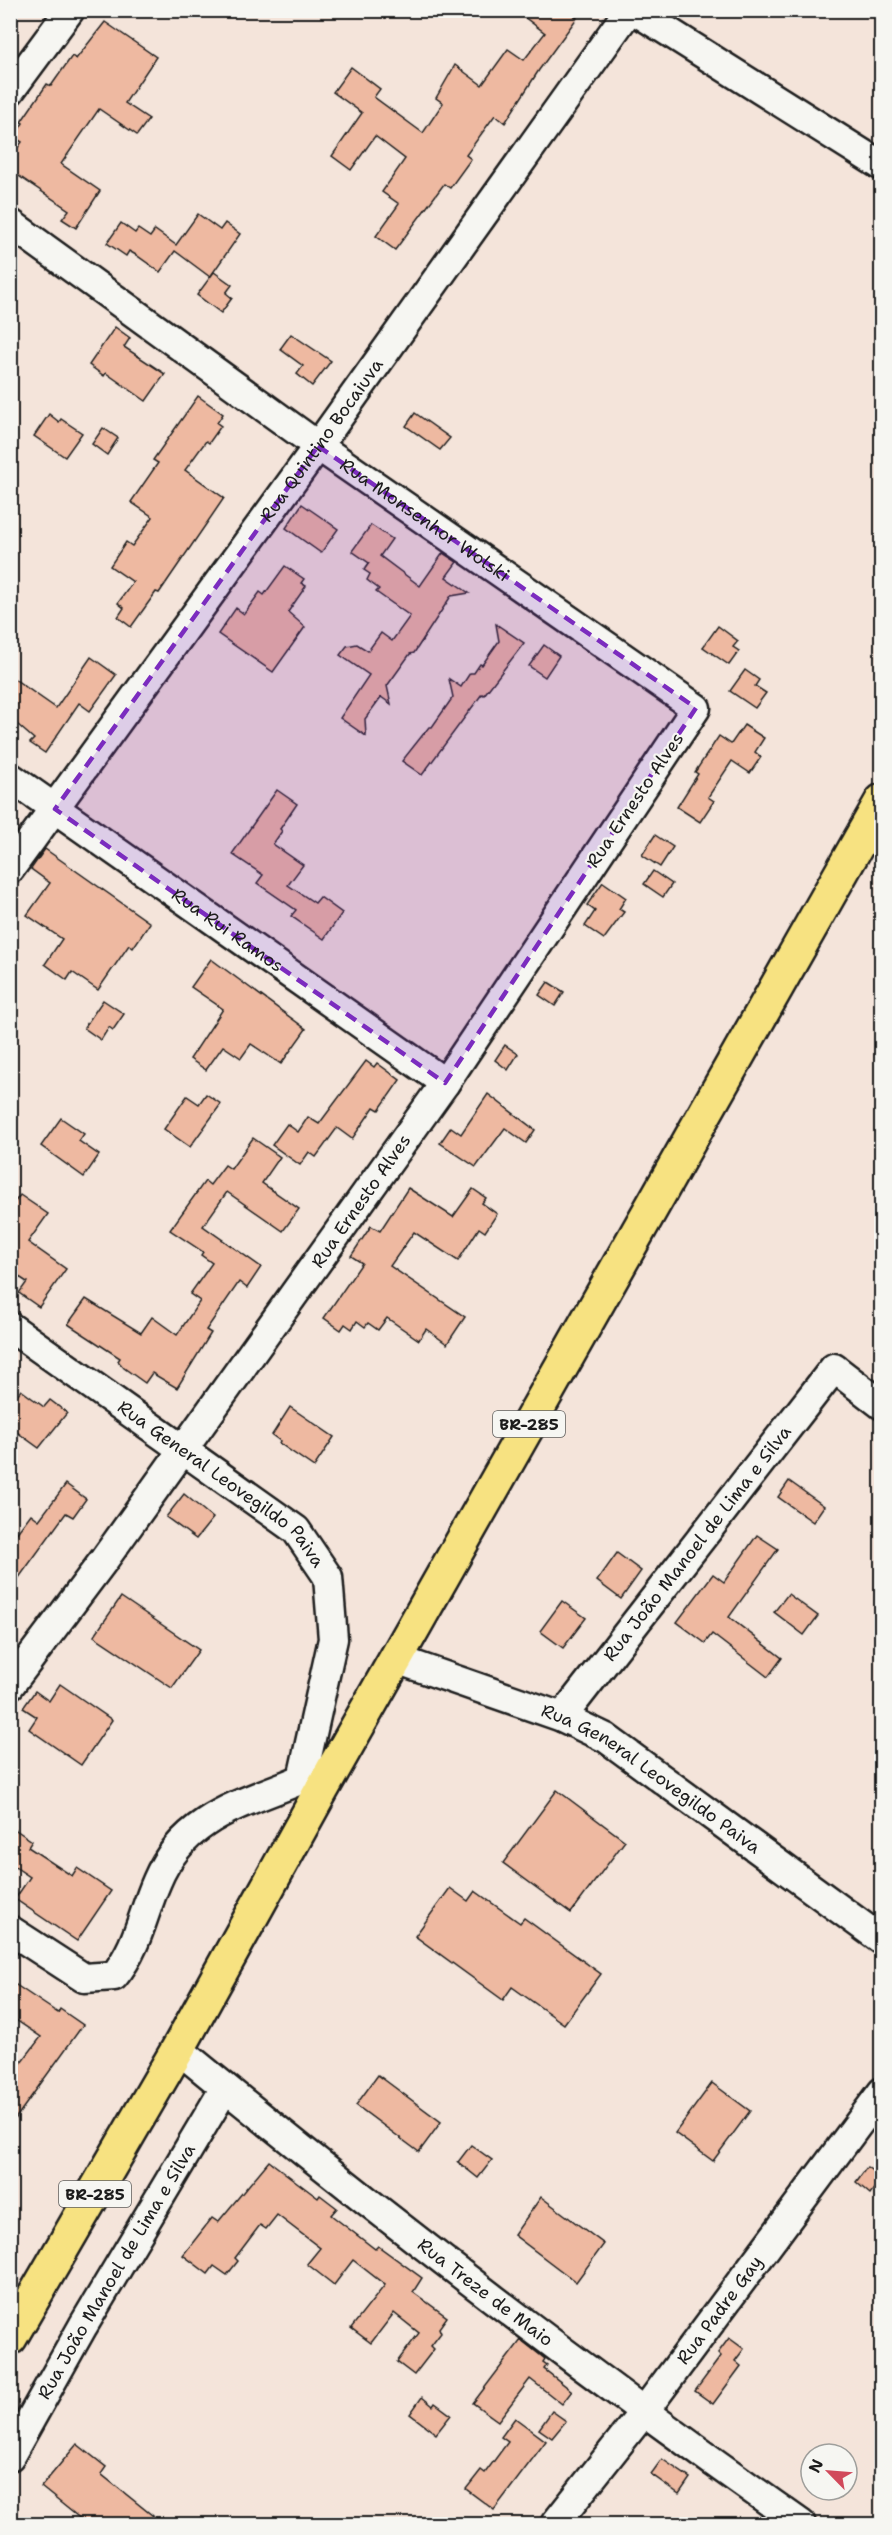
<svg xmlns="http://www.w3.org/2000/svg" width="892" height="2535" font-family="'Shantell Sans',sans-serif">
  <rect width="100%" height="100%" fill="#f4e4da"/>
  <filter id="ink" filterUnits="userSpaceOnUse"><feTurbulence type="fractalNoise" baseFrequency=".0167" numOctaves="2"/><feDisplacementMap in="SourceGraphic" scale="12" xChannelSelector="R" yChannelSelector="G"/><feConvolveMatrix kernelMatrix="1 2 1 2 8 2 1 2 1" color-interpolation-filters="sRGB"/></filter>
  <g filter="url(#ink)">
    <g fill="#eeb9a1" stroke="#1c1c1c" stroke-width="1.5">
      <path d="M515,10H566L577,18L539,70L505,123L495,115L466,155L471,159L450,188L444,184L395,250L376,236L399,204L382,192L405,159L375,136L351,170L332,156L362,113L333,92L351,67L380,89L374,97L423,133L443,103L436,98L455,65L482,85L508,49L524,60L545,33Z"/>
      <path d="M105,22L156,57L125,103L149,119L137,135L99,109L61,164L100,191L76,228L62,219L69,210L10,170V158L22,142L14,137L23,123L21,122L47,84L51,86L72,56L76,59Z"/>
      <path d="M198,214L220,230L225,223L240,234L210,277L175,251L160,272L136,255L129,251L126,256L107,243L121,223L135,233L138,229L150,237L155,230L176,245Z"/>
      <path d="M214,272L232,285L226,293L232,298L221,313L197,295Z"/>
      <path d="M115,327L130,338L124,347L165,374L146,401L106,373L104,376L89,365Z"/>
      <path d="M291,334L331,361L312,386L297,374L303,366L280,349Z"/>
      <path d="M198,396L223,414L217,423L221,426L209,443L206,441L185,470L224,498L159,593L156,592L131,627L118,617L124,608L118,603L133,582L110,566L126,542L132,546L153,517L131,502L158,463L153,460Z"/>
      <path d="M415,413L450,438L440,450L406,426Z"/>
      <path d="M49,414L59,422L61,419L82,433L65,457L34,436Z"/>
      <path d="M103,428L118,438L107,455L92,444Z"/>
      <path d="M302,504L338,529L321,553L286,528Z"/>
      <path d="M371,525L392,539L380,556L420,586L443,553L457,562L446,577L469,593L451,596L414,653L410,654L387,686L391,704L381,697L365,719L366,736L340,718L369,675L340,655L347,646L357,644L368,651L381,633L392,641L410,616L376,592L379,589L367,580L370,574L364,570L369,563L352,551Z"/>
      <path d="M285,566L304,579L301,583L306,586L288,612L305,627L273,672L218,634L236,608L244,614L260,592L264,595Z"/>
      <path d="M496,624L524,643L484,695L482,694L422,775L402,761L429,727H432L453,697L449,679L461,687L470,673H474L480,664L482,665L499,641Z"/>
      <path d="M718,626L738,641L733,647L739,651L729,665L703,647Z"/>
      <path d="M544,645L559,656L545,677L529,666Z"/>
      <path d="M91,657L116,675L90,711L79,703L45,753L30,743L34,739L10,718V676L56,708Z"/>
      <path d="M745,670L759,680L755,686L766,693L755,708L730,691Z"/>
      <path d="M744,725L764,738L755,752L761,757L750,773L732,761L708,797L714,801L700,822L677,807L698,774L695,772L719,736L731,744Z"/>
      <path d="M277,790L297,804L280,829L282,831L273,844L303,865L288,885L315,903L320,897L342,913L324,939L291,916L296,910L257,883L263,875L232,854Z"/>
      <path d="M655,835L673,847L660,867L642,855Z"/>
      <path d="M45,849L150,923L133,948L129,945L98,990L72,972L67,980L45,964L62,939L27,915L50,883L31,869Z"/>
      <path d="M653,871L672,884L663,897L644,884Z"/>
      <path d="M603,882L626,898L619,909L624,912L604,939L585,926L595,911L587,905Z"/>
      <path d="M211,959L306,1029L281,1064L251,1044L241,1058L223,1046L206,1070L190,1059L223,1009L191,987Z"/>
      <path d="M548,982L564,992L555,1006L539,995Z"/>
      <path d="M103,1000L124,1014L113,1030L109,1027L101,1040L84,1028Z"/>
      <path d="M505,1045L518,1054L508,1070L495,1060Z"/>
      <path d="M366,1061L374,1067L377,1063L400,1080L379,1110L374,1107L352,1139L337,1128L316,1157L309,1152L300,1165L272,1145L287,1124L298,1132L308,1117L319,1124Z"/>
      <path d="M206,1094L221,1104L190,1147L164,1129L187,1096L199,1104Z"/>
      <path d="M488,1094L535,1130L526,1143L505,1128L476,1167L440,1143L451,1127L461,1134Z"/>
      <path d="M61,1118L84,1134L79,1141L99,1155L84,1177L41,1146Z"/>
      <path d="M253,1138L280,1157L262,1183L299,1209L283,1231L227,1192L203,1226L261,1267L247,1288L239,1282L206,1330L211,1333L177,1388L152,1373L145,1383L124,1368L118,1361L120,1358L68,1324L86,1299L141,1333L152,1317L177,1335L200,1301L190,1294L212,1263L201,1255L203,1252L170,1230L205,1181L210,1185L225,1165L231,1169Z"/>
      <path d="M408,1188L453,1217L473,1189L486,1198L482,1203L497,1214L485,1232L479,1228L458,1261L414,1232L390,1266L465,1317L447,1344L426,1329L419,1340L387,1318L378,1330L368,1323L365,1327L357,1321L352,1329L345,1324L341,1330L324,1318L362,1263L351,1256L371,1226L380,1231Z"/>
      <path d="M20,1195L48,1214L28,1242L66,1269L39,1307L19,1293L27,1282L10,1271V1208Z"/>
      <path d="M21,1390L44,1407L50,1400L67,1413L39,1448L10,1427V1404Z"/>
      <path d="M290,1407L334,1437L314,1467L279,1443L280,1441L272,1435Z"/>
      <path d="M789,1481L824,1506L813,1522L778,1497Z"/>
      <path d="M66,1484L86,1499L73,1517L66,1513L10,1590V1542L31,1514L39,1520Z"/>
      <path d="M184,1494L213,1518L196,1539L166,1517Z"/>
      <path d="M757,1535L778,1549L729,1617L782,1658L768,1677L712,1634L705,1643L677,1622L713,1574L724,1582Z"/>
      <path d="M617,1553L641,1571L621,1599L597,1581Z"/>
      <path d="M788,1594L818,1616L804,1635L774,1612Z"/>
      <path d="M121,1597L199,1650L172,1688L94,1636Z"/>
      <path d="M562,1601L586,1618L563,1648L540,1631Z"/>
      <path d="M60,1684L112,1720L81,1765L29,1729L37,1717L23,1708L35,1691L49,1701Z"/>
      <path d="M557,1790L625,1841L571,1913L503,1863Z"/>
      <path d="M10,1826L32,1841L28,1847L72,1876L77,1868L111,1891L77,1941L15,1899L30,1877L15,1867L10,1873Z"/>
      <path d="M450,1888L468,1901L475,1891L520,1923L524,1918L601,1974L564,2024L512,1987L503,2000L415,1936Z"/>
      <path d="M10,1981L58,2013L60,2009L83,2025L10,2126L11,2076L41,2037L10,2016Z"/>
      <path d="M378,2075L441,2122L419,2152L356,2105Z"/>
      <path d="M712,2083L750,2111L713,2161L675,2133Z"/>
      <path d="M471,2145L492,2160L478,2178L458,2162Z"/>
      <path d="M269,2161L318,2198L320,2195L337,2208L331,2215L375,2249L378,2246L422,2278L413,2292L447,2317L439,2328L441,2333L431,2346L434,2349L414,2375L397,2362L419,2333L394,2313L371,2343L351,2328L385,2285L353,2260L334,2285L307,2264L320,2248L277,2215L266,2229L260,2225L235,2258L238,2261L227,2275L214,2266L208,2274L183,2255L212,2218L218,2222Z"/>
      <path d="M867,2167L882,2178L870,2194L856,2182Z"/>
      <path d="M541,2197L604,2244L576,2282L514,2235Z"/>
      <path d="M729,2338L744,2349L735,2361L741,2366L713,2404L695,2391L721,2356L718,2353Z"/>
      <path d="M521,2340L545,2359L543,2362L547,2365L544,2369L572,2391L562,2404L530,2379L498,2421L473,2403Z"/>
      <path d="M422,2397L433,2406L435,2403L451,2415L436,2434L410,2414Z"/>
      <path d="M552,2411L566,2421L552,2438L539,2429Z"/>
      <path d="M515,2418L546,2441L494,2510L466,2489L481,2470L485,2473L508,2442L501,2437Z"/>
      <path d="M77,2444L106,2467L101,2474L163,2524H87L41,2487Z"/>
      <path d="M662,2459L690,2478L679,2494L651,2474Z"/>
    </g>
    <g fill="none" stroke-linecap="round" stroke-linejoin="round">
      <defs>
        <g id="minor">
          <path d="M634,10L882,166"/>
          <path d="M10,91L70,10"/>
          <path id="s1" d="M10,223L318,446L696,708L445,1083L104,1560L10,1685"/>
          <path id="s2" d="M10,777L445,1083"/>
          <path id="s3" d="M10,869L318,446L629,10"/>
          <path id="s4" d="M10,1327L296,1530L328,1577L333,1639L302,1779L322,1789"/>
          <path id="s5" d="M396,1659L562,1717L606,1738L882,1940"/>
          <path id="s6" d="M562,1717L834,1368L882,1405"/>
          <path d="M10,1930L84,1978L114,1976C138,1947 142,1915 157,1881C184,1816 243,1804 302,1779"/>
          <path id="s7" d="M178,2049C380,2215 587,2374 801,2524"/>
          <path id="s8" d="M10,2456L83,2326L225,2088"/>
          <path id="s9" d="M555,2524L643,2413L882,2092"/>
        </g>
        <path id="highway" d="M10,2338L178,2049L322,1789L882,801"/>
      </defs>
      <use href="#minor" stroke="#1c1c1c" stroke-width="33"/>
      <use href="#highway" stroke="#1c1c1c" stroke-width="38"/>
      <use href="#minor" stroke="#f6f6f2" stroke-width="28"/>
      <use href="#highway" stroke="#f7e281" stroke-width="33"/>
    </g>
  </g>
  <path fill="#7b2cbf" fill-opacity="0.2" stroke="#7b2cbf" stroke-width="4.5" stroke-dasharray="12 8" stroke-linejoin="round" d="M318,446L696,708L445,1083L55,809Z"/>
  <g text-anchor="middle" stroke-width="4.5" stroke-linejoin="round" paint-order="stroke">
    <g fill="#f6f6f2" stroke="#5d5d5c" stroke-width="1.5">
      <rect x="493" y="1411" width="72" height="26" rx="4.5"/>
      <rect x="59" y="2181" width="72" height="26" rx="4.5"/>
    </g>
    <g font-size="16" font-weight="bold" fill="#1c1c1c">
      <text x="529" y="1430">BR-285</text>
      <text x="95" y="2200">BR-285</text>
    </g>
    <g font-size="18" fill="#1c1c1c" stroke="#f6f6f2">
      <text dy="6" stroke="none"><textPath href="#s3" startOffset="530">Rua Quintino Bocaiuva</textPath></text>
      <text dy="6" stroke="none"><textPath href="#s1" startOffset="510">Rua Monsenhor Wolski</textPath></text>
      <text transform="translate(635 800) rotate(-56)" y="6">Rua Ernesto Alves</text>
      <text dy="6" stroke="none"><textPath href="#s2" startOffset="266">Rua Rui Ramos</textPath></text>
      <text transform="translate(361 1201) rotate(-55)" y="6">Rua Ernesto Alves</text>
      <text dy="6" stroke="none"><textPath href="#s4" startOffset="264">Rua General Leovegildo Paiva</textPath></text>
      <text dy="6" stroke="none"><textPath href="#s6" startOffset="220">Rua João Manoel de Lima e Silva</textPath></text>
      <text dy="6" stroke="none"><textPath href="#s5" startOffset="284">Rua General Leovegildo Paiva</textPath></text>
      <text dy="6" stroke="none"><textPath href="#s8" startOffset="213">Rua João Manoel de Lima e Silva</textPath></text>
      <text dy="6" stroke="none"><textPath href="#s7" startOffset="392">Rua Treze de Maio</textPath></text>
      <text dy="6" stroke="none"><textPath href="#s9" startOffset="270">Rua Padre Gay</textPath></text>
    </g>
  </g>
  <rect width="892" height="2535" fill="none" stroke="#f6f6f2" stroke-width="36"/>
  <rect x="18" y="18" width="856" height="2499" fill="none" stroke="#1c1c1c" stroke-width="2" filter="url(#ink)"/>
  <g transform="translate(829 2472) rotate(295)"><circle r="28" fill="#f6f6f2" stroke="#9f9f9c" stroke-width="1.5"/>
  <path d="M0-4.5L10 22L0 15L-10 22Z" fill="#d1495b"/>
  <text y="-9" font-size="16" font-weight="bold" text-anchor="middle" fill="#1c1c1c">N</text>
  </g>
</svg>
